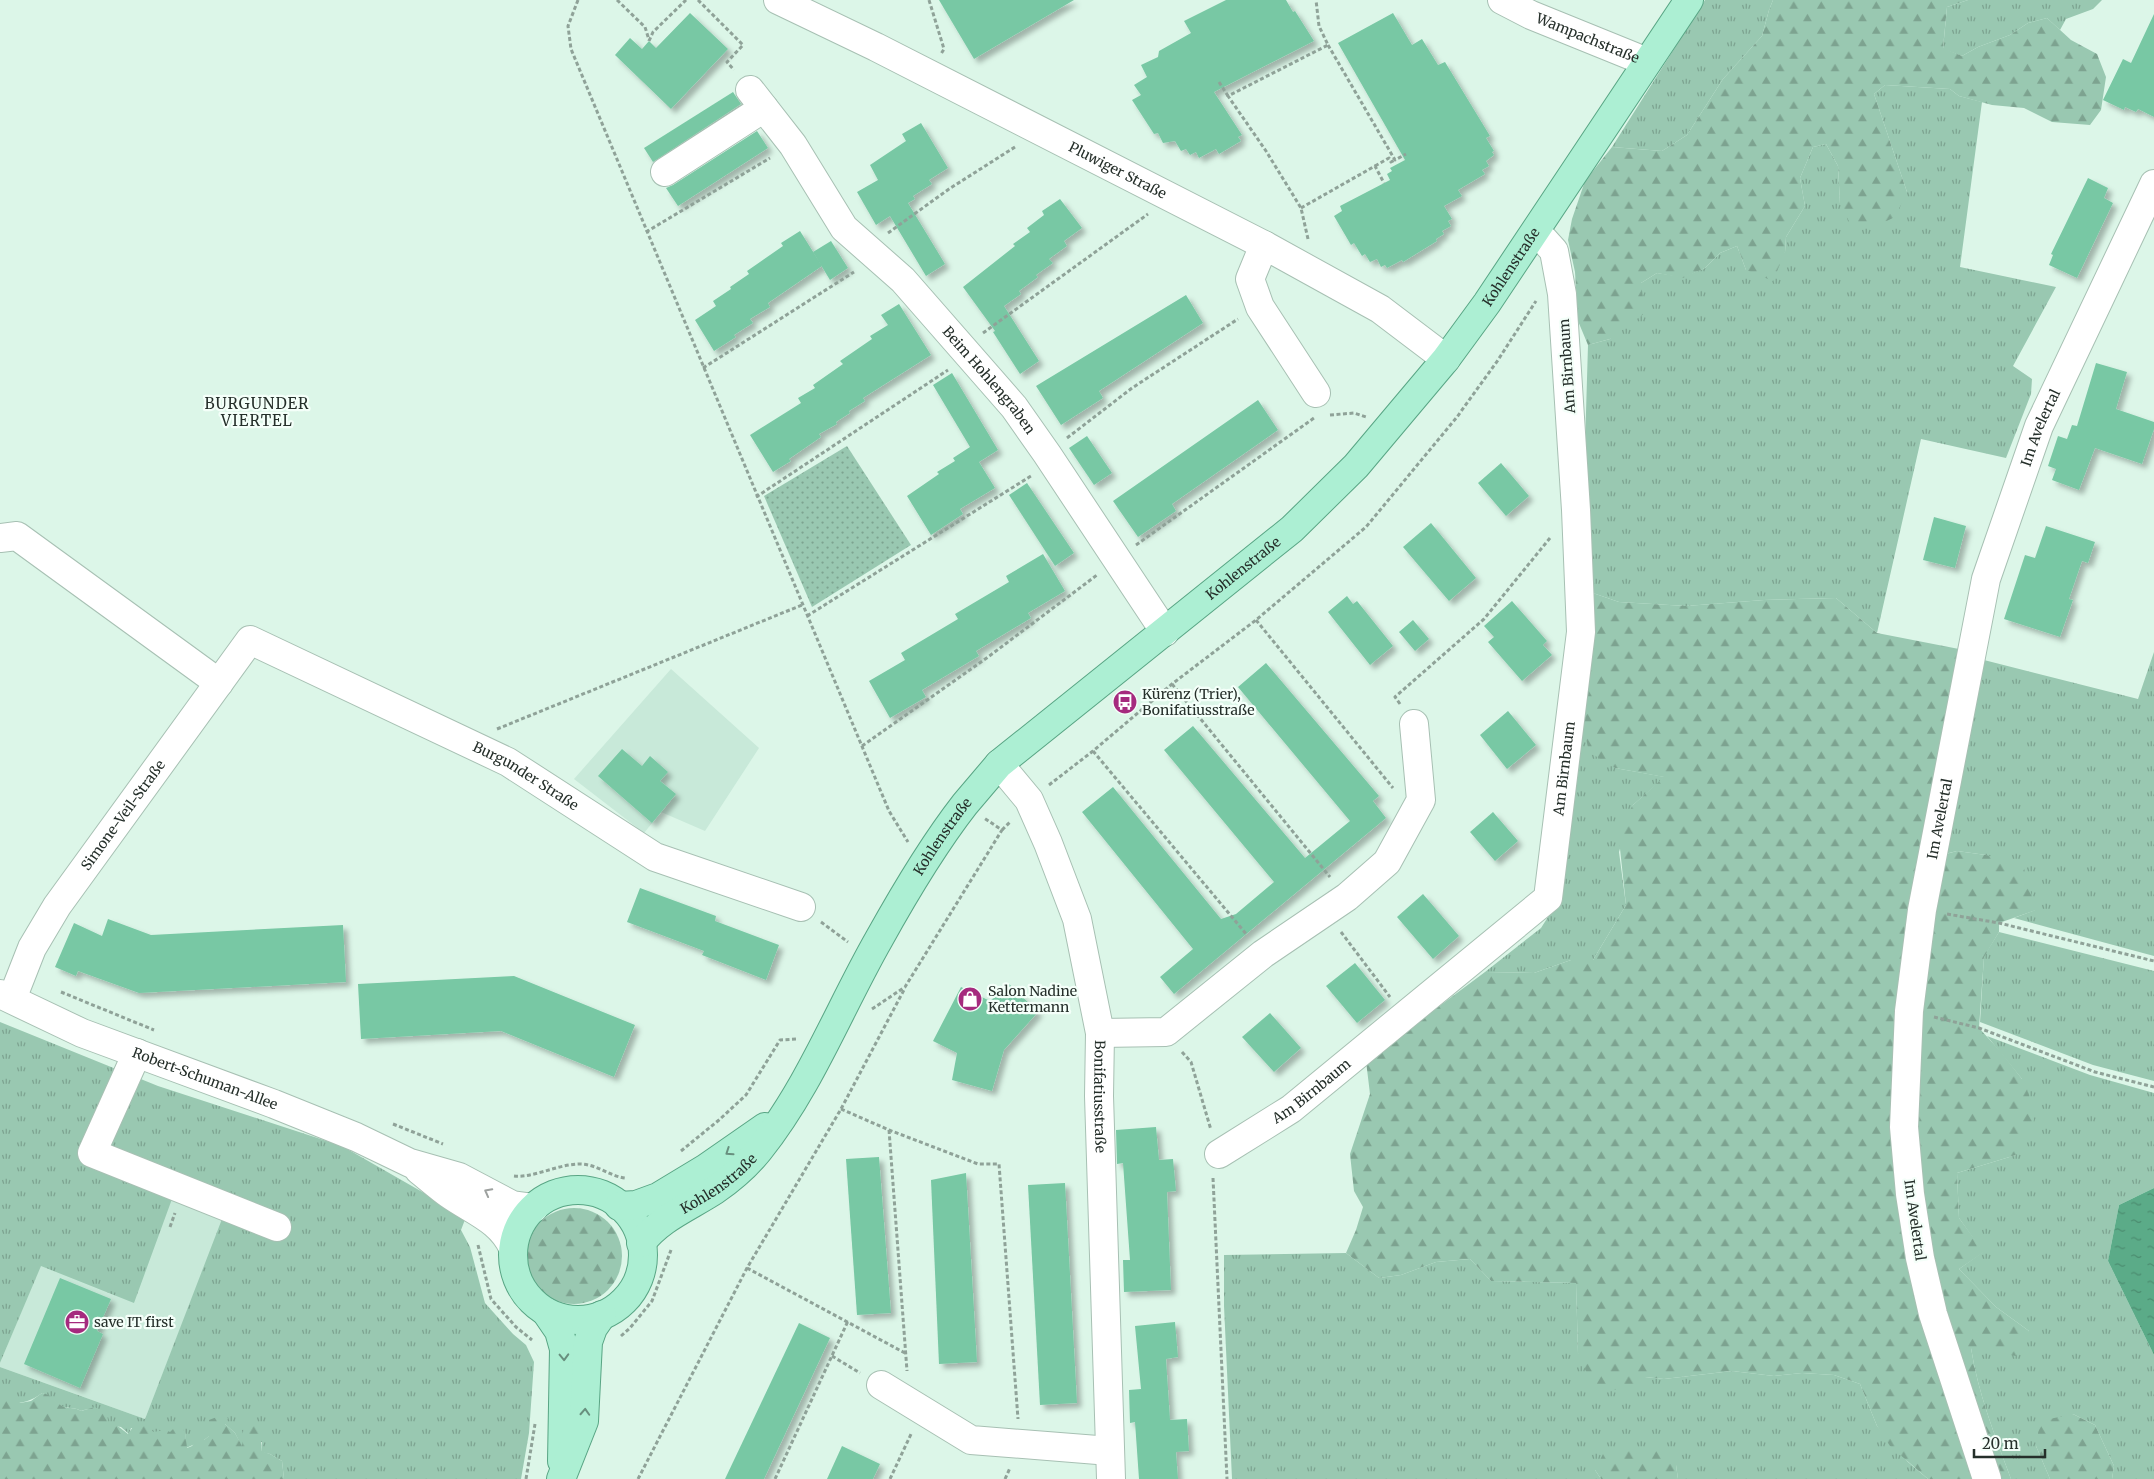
<svg xmlns="http://www.w3.org/2000/svg" width="2154" height="1479" font-family="Merriweather,serif">
  <defs>
    <pattern id="grass-tufts" width="24" height="20" patternUnits="userSpaceOnUse" patternTransform="scale(1.25)"><rect width="24" height="20" fill="#99c8b1"/><path d="M3 7l-1-3M5 7V3M7 7l1-3M15 17l-1-3M17 17v-4M19 17l1-3" fill="none" stroke="#7da390"/></pattern>
    <pattern id="forest-firs" width="22" height="20" patternUnits="userSpaceOnUse" patternTransform="scale(1.25)"><rect width="22" height="20" fill="#99c8b1"/><path d="M5 1l3.5 6h-7zM16 11l3.5 6h-7z" fill="#7da390"/></pattern>
    <pattern id="park-dots" width="8" height="8" patternUnits="userSpaceOnUse" patternTransform="scale(1.25)"><rect width="8" height="8" fill="#99c8b1"/><path d="M2 2h.1M6 6h.1" fill="none" stroke="#7da390" stroke-width="1.8" stroke-linecap="round"/></pattern>
    <pattern id="water-ripples" width="26" height="14" patternUnits="userSpaceOnUse" patternTransform="scale(1.25)"><rect width="26" height="14" fill="#5bab88"/><path d="M2 4q2-2 4 0t4 0M15 11q2-2 4 0t4 0" fill="none" stroke="#4b8c6f"/></pattern>
    <filter id="shadow"><feDropShadow dx="4.5" dy="4.5" stdDeviation="2.5" flood-color="#0004"/></filter>
  </defs>
  <rect width="100%" height="100%" fill="#dcf6e8"/>
  <g fill="#c8e9d9">
    <path d="M671,669L759,748L705,831L661,812L644,833L574,779Z"/>
    <path d="M83,1164L223,1219L145,1419L0,1367V1363Z"/>
  </g>
  <g fill="url(#grass-tufts)">
    <path d="M1705,0H1773L1769,10L1762,36L1723,79L1687,135L1662,151L1612,147Z"/>
    <path d="M1968,0H2102L2093,9L2066,19L2060,30L2047,18L2028,23L2010,35L1978,47L1962,56L1943,49L1947,7Z"/>
    <path d="M1885,85L1950,89L1959,96L1982,102L1960,267L2056,287L2013,366L2032,379L2031,394L2006,458L1921,439L1877,633L1836,598L1764,600L1686,606L1619,602L1587,591L1585,446L1588,345L1610,339L1641,283L1657,273L1683,277L1705,268L1720,253L1737,246L1746,270L1785,252L1786,237L1805,206L1800,178L1813,147L1826,144L1838,166L1840,204L1907,192L1874,94Z"/>
    <path d="M2154,652V956L2014,918L2035,910L1986,855L1957,851L1945,854L1980,659L2138,699Z"/>
    <path d="M1582,720L1615,768L1665,777L1633,805L1619,852L1626,905L1593,960H1571L1534,973L1485,972L1541,928L1553,909Z"/>
    <path d="M1999,932L2154,971V1081L2093,1065L1980,1022L1984,956Z"/>
    <path d="M0,1022L158,1086L342,1146L466,1217L461,1230L470,1247L485,1303L513,1334L526,1345L534,1362L529,1433L521,1479H284L282,1461L270,1454L261,1452L262,1442L242,1447L235,1433L225,1424L204,1440L186,1448L185,1432H153L131,1428L129,1434L121,1427L109,1425C100,1411 97,1406 81,1411C75,1407 70,1409 64,1407C55,1404 51,1395 42,1393C29,1403 16,1405 0,1403V1367L145,1419L222,1219L172,1199L134,1303L41,1266L0,1363Z"/>
    <path d="M1987,1036L2090,1075L2154,1093V1188L2119,1205L2108,1261L2154,1355V1479H2112L2114,1466L2095,1425L2073,1414L2036,1446L2050,1479H2011C1995,1436 1978,1393 1971,1348L2029,1331L1996,1307L1959,1269L1983,1252L1959,1218L1957,1173L2016,1155L2022,1079Z"/>
    <path d="M1346,1253L1379,1278L1401,1275L1436,1262L1470,1259L1491,1281L1576,1283L1578,1353L1645,1377L1664,1379L1732,1371L1774,1376L1802,1373L1834,1375L1860,1384L1877,1426L1908,1462L1928,1479H1678L1676,1465L1595,1470L1601,1479H1232L1224,1306V1255Z"/>
  </g>
  <g fill="url(#forest-firs)">
    <path d="M1773,0H1968L1947,7L1943,48L1962,56L1978,47L2010,35L2028,23L2047,18L2071,40L2097,54L2106,77L2101,110L2090,125L2052,122L2024,108L1992,105L1959,96L1950,89L1885,85L1874,94L1907,192L1895,217L1876,226L1851,225L1840,204L1838,166L1826,144L1813,147L1800,178L1805,206L1786,237L1785,252L1773,281L1746,270L1737,246L1720,253L1705,268L1683,278L1657,273L1641,283L1645,313L1610,339L1588,345L1578,321L1575,272L1568,240L1572,219L1585,181L1612,147L1662,151L1687,135L1723,79L1762,36L1769,10Z"/>
    <path d="M1587,591L1619,602L1686,606L1764,600L1836,598L1877,633L1959,649L1920,861L1957,851L1986,855L2023,865L2036,910L1999,923V932L1984,957L1979,1028L2001,1052L2022,1079L2027,1089L2034,1120L2016,1155L1957,1173L1959,1218L1984,1252L1959,1269L1996,1307L2029,1331L2016,1356L1971,1348C1978,1393 1995,1436 2011,1479H1928L1890,1446L1877,1426L1860,1384L1834,1375L1802,1373L1774,1376L1732,1371L1664,1379L1645,1377L1627,1392L1592,1385L1578,1353L1576,1283L1491,1281L1470,1259L1436,1262L1401,1275L1379,1278L1346,1253L1356,1230L1363,1207L1354,1191L1350,1154L1370,1094L1366,1061L1485,972L1534,973L1571,960H1593L1626,905L1618,830L1633,805L1664,777L1615,768L1589,752L1582,720Z"/>
    <circle cx="574" cy="1256" r="48"/>
    <path d="M42,1393C52,1394 55,1403 64,1407C70,1409 75,1407 81,1411L95,1407L107,1416L109,1424H115L128,1434L135,1424H148L153,1432L166,1430L170,1432L175,1427H181L185,1432L187,1448L192,1446L198,1438L204,1440L209,1436V1420L222,1415L228,1418L225,1424L235,1433L242,1446L243,1432L247,1418C260,1425 262,1439 261,1451L270,1454L282,1461L284,1479H0V1403L13,1396L20,1403L31,1401Z"/>
    <path d="M2073,1414L2095,1425L2114,1466L2112,1479H2050L2036,1446L2040,1421Z"/>
    <path d="M1660,1447L1676,1465L1678,1479H1601L1595,1470L1604,1452Z"/>
  </g>
  <path fill="url(#park-dots)" d="M847,446L911,545L812,607L764,496Z"/>
  <path fill="url(#water-ripples)" d="M2154,1188V1355L2108,1261L2119,1205Z"/>
  <g fill="#78c8a4" filter="url(#shadow)">
    <path d="M939,0H1074L974,59Z"/>
    <path d="M1226,0H1286L1293,12L1295,11L1314,41L1214,92L1242,135L1238,137L1241,141L1219,154L1216,149L1199,158L1196,152L1190,155L1186,149L1181,151L1175,141L1163,143L1158,133L1154,134L1132,100L1141,95L1134,85L1147,77L1141,65L1158,57L1159,51L1191,33L1184,21Z"/>
    <path d="M690,13L728,49L671,109L615,55L630,38L642,49L649,41L656,48Z"/>
    <path d="M1393,13L1412,45L1422,39L1438,65L1445,62L1490,136L1486,138L1494,151L1492,152L1494,155L1486,161L1489,166L1482,170L1485,174L1458,190L1462,196L1444,206L1452,219L1448,221L1451,226L1442,231L1444,234L1436,239L1437,241L1403,262L1402,260L1387,268L1385,265L1381,267L1377,259L1370,262L1365,254L1362,256L1354,243L1351,245L1334,216L1342,211L1340,206L1390,180L1387,174L1392,171L1390,168L1405,160L1338,43Z"/>
    <path d="M2154,14V117L2138,109L2136,112L2125,107L2124,110L2103,100L2123,59L2131,63Z"/>
    <path d="M733,92L741,104L653,162L644,148Z"/>
    <path d="M921,123L948,168L929,180L932,184L913,196L915,199L908,203L945,264L926,276L890,216L876,225L857,192L878,180L870,165L906,141L902,134Z"/>
    <path d="M757,131L768,148L678,206L666,188L673,185Z"/>
    <path d="M2088,178L2108,188L2104,198L2113,203L2077,278L2049,265L2053,255L2051,254Z"/>
    <path d="M1060,199L1082,228L1064,241L1067,246L1049,259L1053,263L1036,275L1038,277L1019,291L1021,294L1004,306L1039,361L1020,374L993,332L995,331L963,287L1015,246L1013,244L1030,232L1027,228L1044,215L1042,211Z"/>
    <path d="M800,231L822,266L768,303L770,307L750,319L753,323L734,335L736,337L714,351L695,320L716,306L713,301L731,289L730,287L749,274L747,271L783,246L781,243Z"/>
    <path d="M831,241L848,268L830,280L813,252Z"/>
    <path d="M1186,295L1203,323L1099,391L1103,398L1061,425L1036,386Z"/>
    <path d="M899,304L931,355L863,398L865,401L849,411L850,413L836,422L837,424L819,434L821,437L789,459L791,461L773,472L750,435L801,403L798,398L815,388L813,385L843,364L840,361L872,339L870,336L888,325L881,315Z"/>
    <path d="M2096,363L2127,372L2116,409L2154,422V429L2142,464L2095,448L2079,490L2052,480L2056,469L2048,466L2058,436L2067,439L2072,425L2077,426Z"/>
    <path d="M952,373L998,450L979,462L995,488L960,509L963,514L931,535L907,496L939,474L937,472L955,461L953,458L970,447L933,385Z"/>
    <path d="M1258,400L1278,430L1172,504L1176,511L1138,537L1113,501Z"/>
    <path d="M1087,436L1112,473L1094,485L1069,448Z"/>
    <path d="M1501,463L1529,496L1506,516L1478,483Z"/>
    <path d="M1027,483L1074,553L1055,566L1009,495Z"/>
    <path d="M1934,517L1966,526L1955,568L1923,560Z"/>
    <path d="M1431,523L1476,578L1449,601L1403,547Z"/>
    <path d="M2046,526L2095,542L2088,563L2082,561L2069,599L2073,600L2060,637L2004,619L2025,555L2035,558Z"/>
    <path d="M1043,554L1065,591L1028,613L1031,618L976,651L979,656L922,690L926,697L890,718L869,681L905,660L901,653L958,619L955,614L1009,582L1006,576Z"/>
    <path d="M1347,596L1353,604L1357,601L1393,646L1370,665L1328,612Z"/>
    <path d="M1512,601L1547,641L1543,645L1552,655L1522,681L1488,642L1494,637L1484,626Z"/>
    <path d="M1413,620L1429,639L1415,651L1399,632Z"/>
    <path d="M1266,663L1379,796L1373,801L1386,818L1174,994L1160,977L1193,949L1082,812L1113,787L1221,919L1236,914L1274,882L1164,750L1193,726L1305,858L1350,821L1238,687Z"/>
    <path d="M1508,711L1536,745L1507,769L1480,735Z"/>
    <path d="M622,749L642,766L650,756L668,772L660,781L676,794L652,823L598,776Z"/>
    <path d="M1493,812L1518,841L1495,861L1470,832Z"/>
    <path d="M640,888L716,916L715,921L779,945L766,980L702,955L704,951L627,922Z"/>
    <path d="M1423,894L1459,936L1433,959L1397,917Z"/>
    <path d="M108,919L151,935L343,925L346,982L139,993L78,971L76,976L55,967L74,923L102,936Z"/>
    <path d="M1355,963L1385,1000L1357,1023L1326,986Z"/>
    <path d="M514,976L635,1025L614,1077L501,1031L361,1039L358,984Z"/>
    <path d="M1009,984L1038,1012L1004,1050L992,1091L952,1080L957,1053L933,1041L961,987L990,1001Z"/>
    <path d="M1270,1013L1301,1048L1274,1072L1242,1037Z"/>
    <path d="M1156,1127L1159,1160L1173,1159L1176,1191L1167,1192L1171,1290L1124,1292L1123,1260H1130L1123,1163L1117,1164L1116,1130Z"/>
    <path d="M879,1157L891,1313L857,1315L846,1159Z"/>
    <path d="M966,1173L977,1362L939,1364L931,1180Z"/>
    <path d="M1065,1183L1077,1403L1040,1405L1028,1185Z"/>
    <path d="M60,1278L111,1299L97,1331L103,1334L80,1388L24,1364Z"/>
    <path d="M1175,1322L1178,1357L1166,1359L1170,1420L1187,1419L1189,1451L1176,1452L1178,1479H1139L1135,1422L1130,1423L1129,1390L1141,1389L1135,1326Z"/>
    <path d="M799,1323L830,1338L764,1479H725Z"/>
    <path d="M842,1446L880,1464L873,1479H827Z"/>
  </g>
  <g fill="none" stroke-linecap="round" stroke-linejoin="round">
    <defs>
      <g id="minor">
        <path id="s1" d="M778,0L876,47L1264,245L1380,309L1446,359"/>
        <path id="s2" d="M1502,0L1531,15L1647,62"/>
        <path id="s3" d="M750,90L793,145L844,228L903,280L1014,407L1047,454L1165,632"/>
        <path d="M665,172L764,108"/>
        <path d="M1264,245L1250,279L1260,307L1316,393"/>
        <path d="M0,538L17,536L219,683"/>
        <path id="s4" d="M999,764L1029,800L1048,843L1077,919L1100,1033L1099,1096L1111,1479"/>
        <path id="s5" d="M0,994L82,1033L274,1104L356,1137L410,1163L459,1177L512,1205L534,1208"/>
        <path id="s6" d="M12,999L32,948L57,906L250,640L508,762L655,857L801,907"/>
        <path d="M1100,1033L1166,1032L1263,954L1347,897L1387,862L1421,800L1414,724"/>
        <path d="M137,1053L92,1153L277,1227"/>
        <path id="s7" d="M1219,1154L1291,1109L1548,898L1581,632L1576,510L1562,294L1554,251L1536,231"/>
        <path d="M419,1170C429,1178 439,1187 449,1194C473,1211 501,1220 513,1248"/>
        <path d="M881,1385L971,1440L1110,1451"/>
        <path id="s8" d="M1987,1479L1933,1314L1920,1258L1910,1194L1904,1127L1909,1011L1922,910L1986,579L2039,426L2154,184"/>
      </g>
      <g id="major">
        <circle cx="578" cy="1255" r="65"/>
        <path d="M619,1206L636,1205L658,1197L706,1168L765,1127"/>
        <path id="s9" d="M641,1243C660,1218 689,1207 715,1190C731,1179 747,1165 759,1150C810,1086 839,1009 879,939C904,894 933,845 965,804C976,791 988,777 999,764L1292,529L1356,466L1446,359L1487,303L1689,0"/>
        <path d="M546,1312L559,1331L564,1349L562,1461"/>
        <path d="M561,1479L584,1421L588,1342L593,1328L602,1315"/>
      </g>
    </defs>
    <use href="#minor" stroke="#a7c0b3" stroke-width="30"/>
    <use href="#major" stroke="#58a584" stroke-width="30"/>
    <g stroke="#8fa298" stroke-width="3" stroke-dasharray="4 2.5" stroke-linecap="butt">
      <path d="M578,0L568,26L571,49L889,811L908,842"/>
      <path d="M617,0L645,27L649,40"/>
      <path d="M698,0L743,45L727,62L734,70"/>
      <path d="M929,0L944,49L941,54"/>
      <path d="M649,41L653,32L686,0"/>
      <path d="M1328,45L1395,160L1406,154"/>
      <path d="M1219,82L1228,96"/>
      <path d="M1375,166L1389,158L1391,162L1395,160"/>
      <path d="M1301,208L1375,166L1384,183"/>
      <path d="M646,232L770,158"/>
      <path d="M888,233L949,189L1015,147"/>
      <path d="M1308,239L1301,208L1266,151L1228,96L1328,45L1319,26L1316,0"/>
      <path d="M983,333L1148,214"/>
      <path d="M703,368L854,272"/>
      <path d="M1330,415L1354,413L1366,417"/>
      <path d="M1067,438L1132,388L1238,319"/>
      <path d="M756,497L948,370"/>
      <path d="M1136,545L1314,418"/>
      <path d="M807,616L1031,476"/>
      <path d="M1256,620L1393,788"/>
      <path d="M1172,684L1330,877"/>
      <path d="M1400,704L1395,697L1484,619L1550,538"/>
      <path d="M497,729L802,605"/>
      <path d="M862,746L988,657L1097,575"/>
      <path d="M1093,751L1247,935"/>
      <path d="M1049,785L1093,751L1172,684L1256,620L1366,527L1457,417L1498,360L1536,301"/>
      <path d="M1002,830L1010,822"/>
      <path d="M1947,914L1999,923L2154,961"/>
      <path d="M821,922L848,942"/>
      <path d="M1341,932L1390,997"/>
      <path d="M61,992L154,1030"/>
      <path d="M872,1009L905,987L1002,830L984,818"/>
      <path d="M1934,1017L1979,1028L2095,1072L2154,1087"/>
      <path d="M1182,1052L1191,1062L1211,1130"/>
      <path d="M841,1109L889,1130L978,1164H999L1018,1419"/>
      <path d="M393,1124L443,1144"/>
      <path d="M889,1130L907,1371"/>
      <path d="M681,1151L719,1120L746,1095L780,1040L798,1039"/>
      <path d="M514,1176C533,1178 556,1165 578,1164C595,1163 609,1176 625,1178"/>
      <path d="M1213,1178L1227,1479"/>
      <path d="M170,1227L175,1213"/>
      <path d="M478,1245L491,1299L516,1327L532,1340"/>
      <path d="M747,1268L905,1353"/>
      <path d="M621,1336L630,1328L652,1301L671,1250"/>
      <path d="M832,1356L860,1373"/>
      <path d="M526,1479L535,1424"/>
      <path d="M638,1479L747,1268L841,1109L905,988"/>
      <path d="M775,1479L848,1321"/>
      <path d="M890,1479L912,1432"/>
      <path d="M1005,1479L1010,1468"/>
    </g>
    <use href="#minor" stroke="#fff" stroke-width="28"/>
    <use href="#major" stroke="#acefd3" stroke-width="28"/>
  </g>
  <defs><path id="oneway-chevron" d="M-2-3.5L2.5 0L-2 3.5" fill="none" stroke-width="1.6" stroke-linecap="round" stroke-linejoin="round" transform="scale(1.25)"/></defs>
  <g stroke="#688f7e">
    <use href="#oneway-chevron" transform="translate(729 1152) rotate(146)"/>
    <use href="#oneway-chevron" transform="translate(564 1357) rotate(88)"/>
    <use href="#oneway-chevron" transform="translate(585 1412) rotate(-87)"/>
  </g>
  <use stroke="#9da19f" href="#oneway-chevron" transform="translate(488 1192) rotate(-152)"/>
  <defs>
    <symbol id="bus-disc" viewBox="-11 -11 22 22"><circle r="9.5" fill="#a52a7e" stroke="#f4fff9"/><path d="M-5-6H5V4H4V6H2V4H-2V6H-4V4H-5ZM-3.5-4V0h7V-4ZM-3.5 1.2v1.5H-2V1.2ZM2 1.2v1.5H3.5V1.2Z" fill="#fff"/></symbol>
    <symbol id="shop-disc" viewBox="-11 -11 22 22"><circle r="9.5" fill="#a52a7e" stroke="#f4fff9"/><path d="M-5-2.5h2.3a2.7 3.5 0 0 1 5.4 0H5L5.5 6h-11ZM-1.5-2.5h3a1.5 2.3 0 0 0-3 0Z" fill="#fff"/></symbol>
    <symbol id="office-disc" viewBox="-11 -11 22 22"><circle r="9.5" fill="#a52a7e" stroke="#f4fff9"/><path d="M-6-3h4V-5.5h4V-3h4V5H-6ZM-1-4.5V-3h2v-1.5ZM-6 0V1H6V0Z" fill="#fff"/></symbol>
  </defs>
  <g fill-rule="evenodd">
    <use href="#bus-disc" x="1111" y="688" width="28" height="28"/>
    <use href="#shop-disc" x="956" y="985" width="28" height="28"/>
    <use href="#office-disc" x="63" y="1308" width="28" height="28"/>
  </g>
  <g text-anchor="middle" stroke-width="4.5" stroke-linejoin="round" paint-order="stroke">
    <g font-size="14" fill="#252f2a" stroke="#f4fff9">
      <text dy="5" stroke="none"><textPath href="#s2" startOffset="94">Wampachstraße</textPath></text>
      <text dy="5" stroke="none"><textPath href="#s1" startOffset="380">Pluwiger Straße</textPath></text>
      <text dy="5" stroke="none"><textPath href="#s9" startOffset="1325">Kohlenstraße</textPath></text>
      <text transform="translate(1567 366) rotate(-94)" y="5">Am Birnbaum</text>
      <text dy="5" stroke="none"><textPath href="#s3" startOffset="378">Beim Hohlengraben</textPath></text>
      <text dy="5" stroke="none"><textPath href="#s8" startOffset="1079">Im Avelertal</textPath></text>
      <text dy="5" stroke="none"><textPath href="#s9" startOffset="920">Kohlenstraße</textPath></text>
      <text dy="5" stroke="none"><textPath href="#s7" startOffset="548">Am Birnbaum</textPath></text>
      <text dy="5" stroke="none"><textPath href="#s6" startOffset="740">Burgunder Straße</textPath></text>
      <text dy="5" stroke="none"><textPath href="#s6" startOffset="216">Simone-Veil-Straße</textPath></text>
      <text dy="5" stroke="none"><textPath href="#s8" startOffset="674">Im Avelertal</textPath></text>
      <text dy="5" stroke="none"><textPath href="#s9" startOffset="515">Kohlenstraße</textPath></text>
      <text dy="5" stroke="none"><textPath href="#s5" startOffset="222">Robert-Schuman-Allee</textPath></text>
      <text dy="5" stroke="none"><textPath href="#s7" startOffset="112">Am Birnbaum</textPath></text>
      <text dy="5" stroke="none"><textPath href="#s4" startOffset="355">Bonifatiusstraße</textPath></text>
      <text dy="5" stroke="none"><textPath href="#s9" startOffset="98">Kohlenstraße</textPath></text>
      <text transform="translate(1915 1220) rotate(82)" y="5">Im Avelertal</text>
    </g>
    <g font-size="14" fill="#252f2a" stroke="#f4fff9" text-anchor="start">
      <text x="1142" y="699">Kürenz (Trier),<tspan x="1142" dy="16">Bonifatiusstraße</tspan></text>
      <text x="988" y="996">Salon Nadine<tspan x="988" dy="16">Kettermann</tspan></text>
      <text x="94" y="1327">save IT first</text>
    </g>
    <g font-size="15" letter-spacing="1" fill="#252f2a" stroke="#f4fff9">
      <text x="257" y="409">BURGUNDER<tspan x="257" dy="17">VIERTEL</tspan></text>
    </g>
  </g>
  <path d="M1974 1449v8h71v-8" fill="none" stroke="#252f2a" stroke-width="2.5"/>
  <text x="1982" y="1449" font-size="15" fill="#252f2a" stroke="#f4fff9" stroke-width="4" paint-order="stroke">20 m</text>
</svg>
